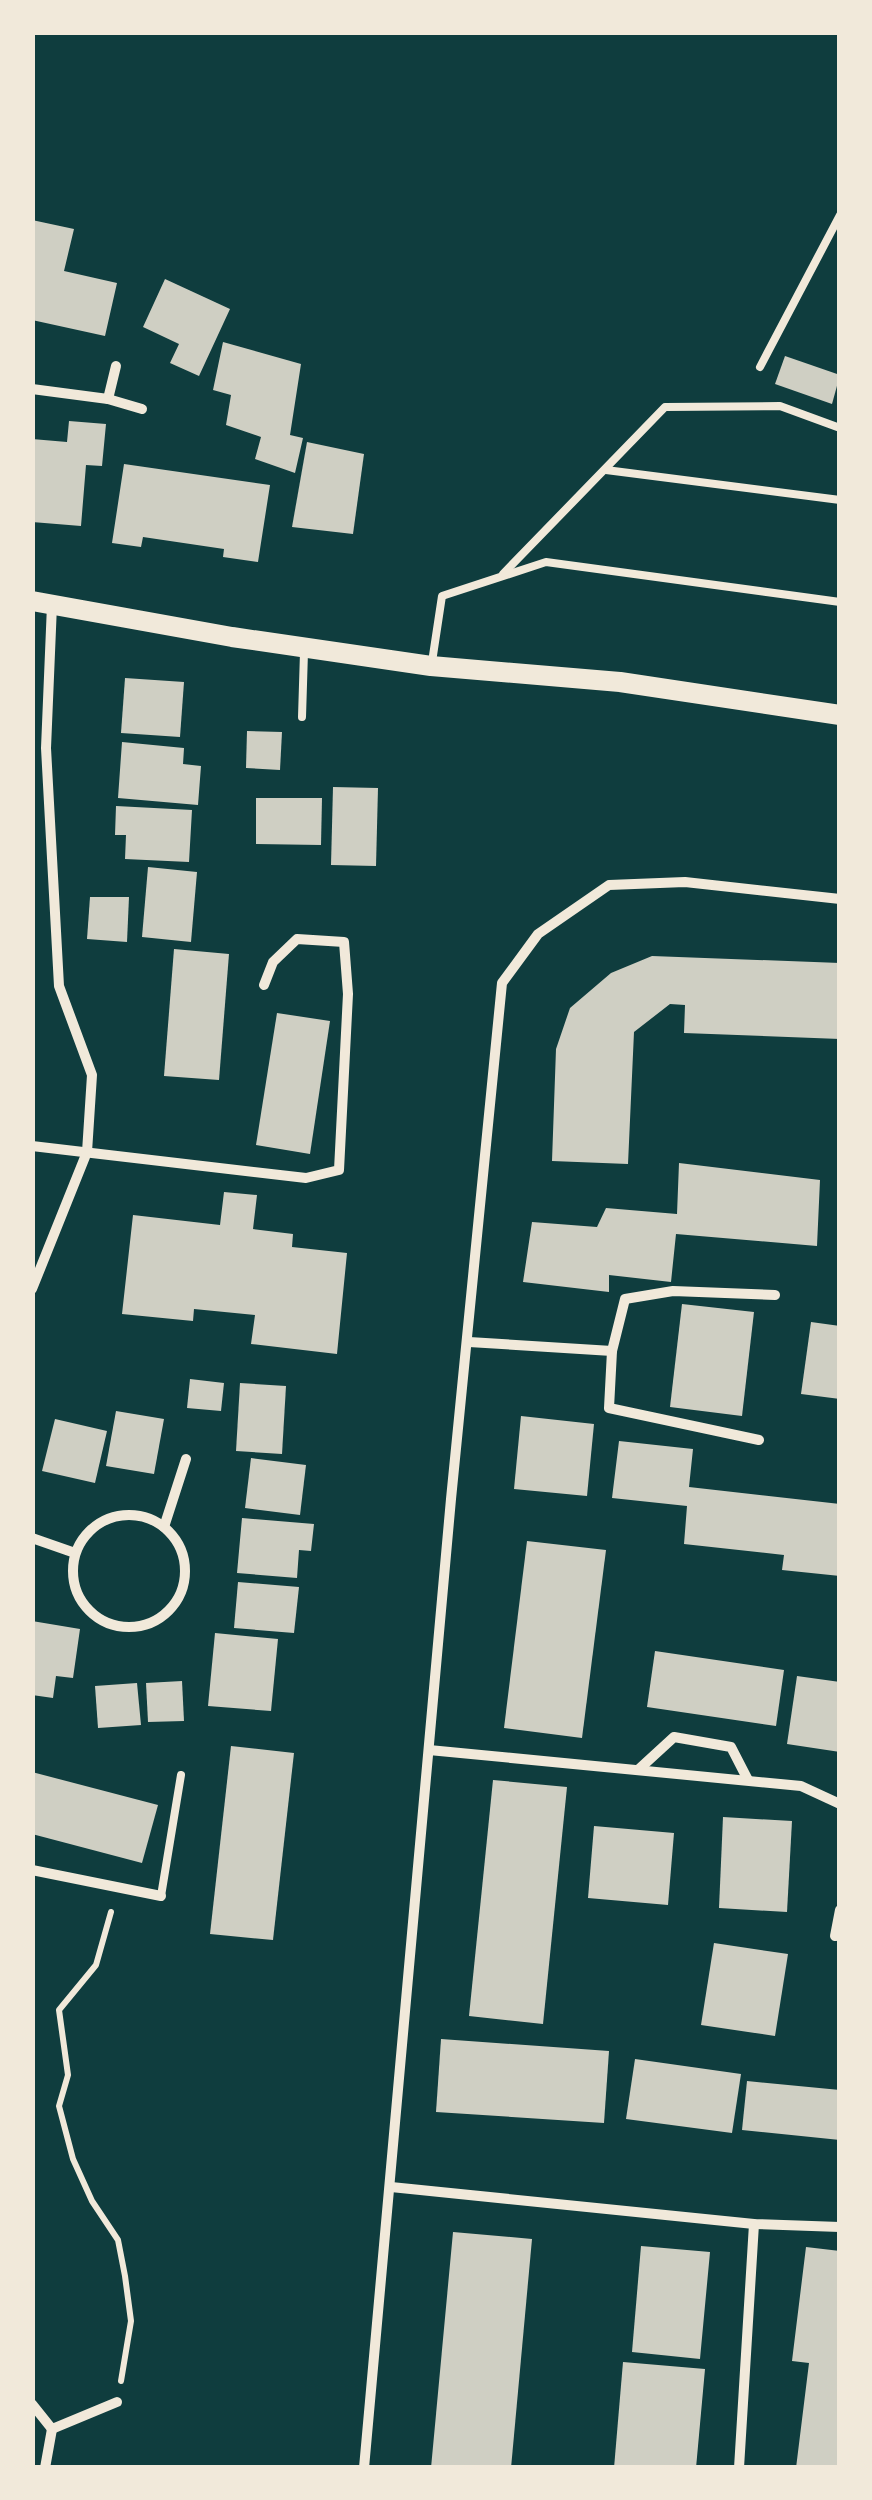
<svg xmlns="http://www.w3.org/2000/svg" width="872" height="2500" font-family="'DM Sans',sans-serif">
  <rect width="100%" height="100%" fill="#0f3d3e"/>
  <g fill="#cfcfc3">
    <path d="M32,220L74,229L64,271L117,283L105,336L32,320Z"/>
    <path d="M165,279L230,309L199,376L170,363L179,344L143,327Z"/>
    <path d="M223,342L301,364L290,435L303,438L295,473L255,459L261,437L226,425L231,395L213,390Z"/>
    <path d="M785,356L840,375L832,404L775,384Z"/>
    <path d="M69,421L106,424L102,466L86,465L81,526L32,522V439L67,442Z"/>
    <path d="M307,442L364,454L353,534L292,527Z"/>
    <path d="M124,464L270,485L258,562L223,557L224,549L143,537L141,547L112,543Z"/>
    <path d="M125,678L184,682L180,737L121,733Z"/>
    <path d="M247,731L282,732L280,770L246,768Z"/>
    <path d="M122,742L184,748L183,764L201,766L198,805L118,798Z"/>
    <path d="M333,787L378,788L376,866L331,865Z"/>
    <path d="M256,798H322L321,845L256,844Z"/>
    <path d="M116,806L192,810L189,862L125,859L126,835H115Z"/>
    <path d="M148,867L197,872L191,942L142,937Z"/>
    <path d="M90,897H129L127,942L87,939Z"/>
    <path d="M174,949L229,954L219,1080L164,1076Z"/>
    <path d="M652,956L840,963V1039L684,1033L685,1005L670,1004L634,1032L628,1164L552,1161L556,1049L570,1008L611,973Z"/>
    <path d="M277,1013L330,1021L310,1154L256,1145Z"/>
    <path d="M679,1163L820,1180L817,1246L676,1234L671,1282L609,1275V1292L523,1282L532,1222L597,1227L606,1208L677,1214Z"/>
    <path d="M224,1192L257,1195L253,1229L293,1234L292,1247L347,1253L337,1354L251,1344L255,1315L194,1309L193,1321L122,1314L133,1215L220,1225Z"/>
    <path d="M682,1304L754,1312L742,1416L670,1407Z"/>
    <path d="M811,1322L840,1326V1399L801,1394Z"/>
    <path d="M190,1379L224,1383L221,1411L187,1408Z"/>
    <path d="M240,1383L286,1386L282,1454L236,1451Z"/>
    <path d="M116,1411L164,1419L154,1474L106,1466Z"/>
    <path d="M521,1416L594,1424L587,1496L514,1489Z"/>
    <path d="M55,1419L107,1431L95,1483L42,1471Z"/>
    <path d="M619,1441L693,1449L689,1487L840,1504V1576L782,1570L784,1555L684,1544L687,1506L612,1498Z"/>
    <path d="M251,1458L306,1465L300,1515L245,1508Z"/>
    <path d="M242,1518L314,1524L311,1551L299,1550L297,1578L237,1573Z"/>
    <path d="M527,1541L606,1550L582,1738L504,1728Z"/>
    <path d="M238,1582L299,1587L294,1633L234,1628Z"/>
    <path d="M32,1621L80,1629L73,1678L56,1676L53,1698L32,1695Z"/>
    <path d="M215,1633L278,1639L271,1711L208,1706Z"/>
    <path d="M655,1651L784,1670L776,1726L647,1707Z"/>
    <path d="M797,1676L840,1682V1752L787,1744Z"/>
    <path d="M182,1681L184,1721L148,1722L146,1683Z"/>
    <path d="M137,1683L141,1725L98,1728L95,1686Z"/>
    <path d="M231,1746L294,1753L273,1940L210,1934Z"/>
    <path d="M32,1772L158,1805L142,1863L32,1834Z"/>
    <path d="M493,1780L567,1787L543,2024L469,2016Z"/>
    <path d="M723,1817L792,1821L787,1912L719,1908Z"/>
    <path d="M594,1826L674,1833L668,1905L588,1898Z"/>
    <path d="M714,1943L788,1954L775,2036L701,2025Z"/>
    <path d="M441,2039L609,2051L604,2123L436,2112Z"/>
    <path d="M635,2059L741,2074L732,2133L626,2119Z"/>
    <path d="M747,2081L840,2090V2140L742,2130Z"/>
    <path d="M453,2232L532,2239L511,2468H431Z"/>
    <path d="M641,2246L710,2252L700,2359L632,2352Z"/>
    <path d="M806,2247L840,2251V2468H796L809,2363L792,2361Z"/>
    <path d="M623,2362L705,2369L696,2468H614Z"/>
  </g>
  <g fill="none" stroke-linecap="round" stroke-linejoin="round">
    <path stroke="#f1e9da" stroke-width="6" d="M111,1912L96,1965L59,2010L68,2075L59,2106L73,2159L92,2201L118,2240L125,2276L131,2321L121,2381"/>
    <g stroke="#f1e9da" stroke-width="8">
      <path d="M760,367L840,215"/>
      <path d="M606,470L840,500"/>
      <path d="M503,574L665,407L780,406L840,428"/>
      <path d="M432,662L442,596L546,562L840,602"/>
      <path d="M302,717L304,652"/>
      <path d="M161,1896L181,1775"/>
    </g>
    <g stroke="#f1e9da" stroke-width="10">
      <path d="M32,389L108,399L142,409"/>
      <path d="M108,399L116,366"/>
      <path d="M32,1146L306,1178L339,1170L348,994L344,942L297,939L273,962L264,985"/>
      <path d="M32,1289L87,1152L92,1075L59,986L46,748L52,605"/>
      <path d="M469,1342L612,1351L609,1408L759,1440"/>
      <path d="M612,1351L625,1299L673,1291L775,1295"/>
      <circle cx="129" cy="1571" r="56"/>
      <path d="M164,1527L186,1459"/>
      <path d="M32,1538L75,1553"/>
      <path d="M429,1750L801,1786L840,1804"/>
      <path d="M638,1770L674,1737L731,1747L748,1780"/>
      <path d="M32,1870L161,1896"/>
      <path d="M835,1936L840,1910"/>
      <path d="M391,2187L754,2224L840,2227"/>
      <path d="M32,2404L52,2429L117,2402"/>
      <path d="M45,2468L52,2429"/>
      <path d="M364,2468L451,1499L502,983L538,934L609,885L685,882L840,899"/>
      <path d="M739,2468L754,2224"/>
    </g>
    <path stroke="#f1e9da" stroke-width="20" d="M32,601L232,637L431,666L620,682L840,715"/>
  </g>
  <rect width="872" height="2500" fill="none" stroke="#f1e9da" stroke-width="70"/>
</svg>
